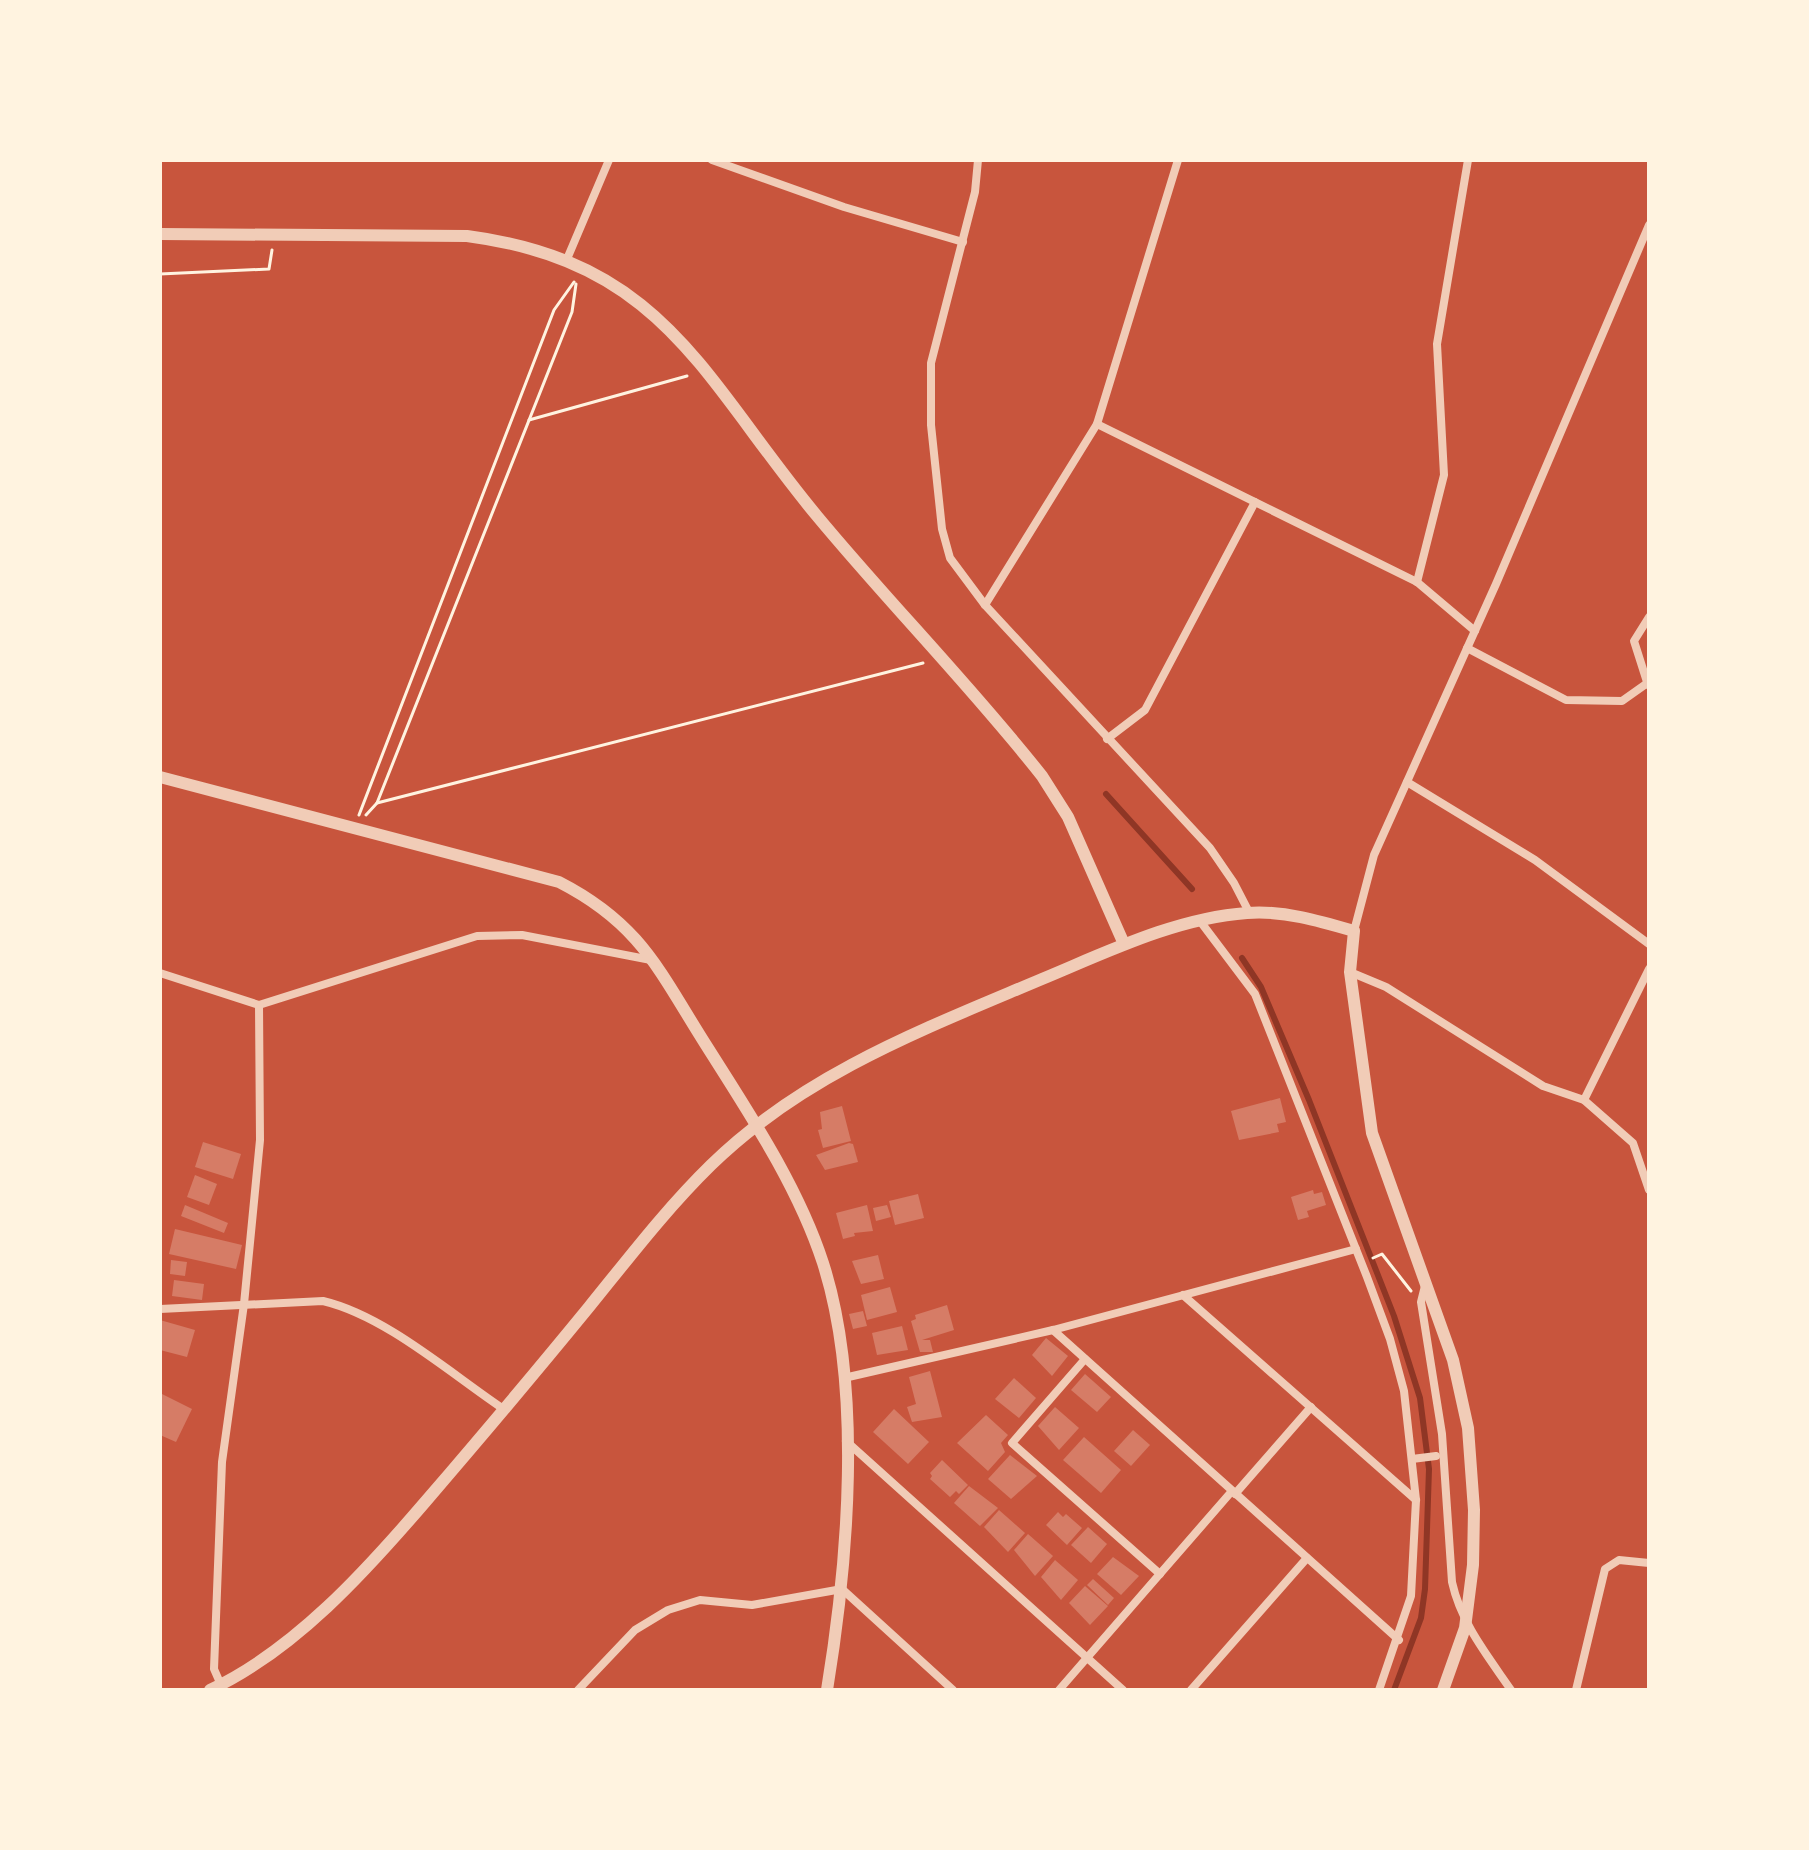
<svg xmlns="http://www.w3.org/2000/svg" width="1809" height="1850" font-family="'Crimson Pro',serif">
  <rect width="100%" height="100%" fill="#c8553d"/>
  <g fill="none" stroke-linecap="round" stroke-linejoin="round">
    <g stroke="#8f3625" stroke-width="6">
      <path d="M1106,794L1192,889"/>
      <path d="M1242,958L1261,987L1309,1100L1394,1316L1420,1398L1429,1469L1425,1589L1421,1618L1394,1690"/>
    </g>
  </g>
  <g fill="#d67c66">
    <path d="M1280,1098L1286,1122L1277,1124L1279,1132L1239,1140L1231,1111Z"/>
    <path d="M842,1106L851,1141L823,1148L818,1130L822,1129L820,1112Z"/>
    <path d="M203,1142L241,1154L233,1179L195,1167Z"/>
    <path d="M849,1143L853,1144L858,1162L825,1170L816,1155Z"/>
    <path d="M195,1175L217,1184L209,1205L187,1197Z"/>
    <path d="M1313,1190L1314,1194L1322,1192L1326,1205L1307,1211L1309,1217L1298,1220L1291,1197Z"/>
    <path d="M918,1194L924,1218L895,1225L889,1201Z"/>
    <path d="M185,1205L228,1223L224,1233L181,1216Z"/>
    <path d="M867,1205L873,1231L854,1233L855,1236L843,1239L836,1213Z"/>
    <path d="M887,1205L891,1217L876,1221L873,1208Z"/>
    <path d="M175,1229L242,1245L236,1269L169,1254Z"/>
    <path d="M878,1255L884,1279L861,1284L852,1261Z"/>
    <path d="M171,1260L187,1262L185,1276L170,1274Z"/>
    <path d="M174,1280L204,1284L202,1300L172,1296Z"/>
    <path d="M890,1287L897,1312L867,1320L861,1295Z"/>
    <path d="M947,1305L954,1330L922,1340H930L933,1352H920L911,1321L916,1319L915,1315Z"/>
    <path d="M863,1311L867,1326L853,1329L849,1314Z"/>
    <path d="M160,1320L195,1330L187,1357L160,1350Z"/>
    <path d="M902,1326L908,1350L877,1355L872,1333Z"/>
    <path d="M1046,1338L1068,1356L1052,1376L1032,1355Z"/>
    <path d="M930,1371L942,1417L912,1422L907,1407L916,1404L909,1377Z"/>
    <path d="M1085,1374L1111,1397L1097,1412L1071,1390Z"/>
    <path d="M1014,1378L1036,1398L1019,1418L995,1399Z"/>
    <path d="M162,1394L192,1409L176,1442L160,1435Z"/>
    <path d="M1055,1407L1079,1428L1059,1450L1038,1426Z"/>
    <path d="M894,1409L929,1442L908,1464L873,1432Z"/>
    <path d="M986,1415L1008,1435L1001,1443L1005,1452L988,1471L957,1443Z"/>
    <path d="M1133,1430L1150,1445L1131,1466L1114,1451Z"/>
    <path d="M1084,1437L1121,1470L1101,1493L1063,1460Z"/>
    <path d="M1010,1455L1037,1476L1011,1499L988,1479Z"/>
    <path d="M942,1460L968,1485L959,1494L956,1491L950,1497L930,1479L932,1476L930,1473Z"/>
    <path d="M969,1486L998,1508L980,1526L954,1503Z"/>
    <path d="M999,1510L1025,1533L1008,1552L984,1527Z"/>
    <path d="M1058,1512L1063,1517L1066,1514L1082,1528L1067,1545L1046,1525Z"/>
    <path d="M1088,1527L1107,1544L1091,1563L1071,1545Z"/>
    <path d="M1028,1534L1053,1556L1035,1576L1014,1550Z"/>
    <path d="M1113,1557L1139,1576L1121,1595L1097,1574Z"/>
    <path d="M1055,1560L1078,1580L1061,1600L1041,1577Z"/>
    <path d="M1093,1579L1114,1598L1108,1605L1087,1585Z"/>
    <path d="M1085,1586L1108,1606L1090,1625L1069,1603Z"/>
  </g>
  <g fill="none" stroke-linecap="round" stroke-linejoin="round">
    <g stroke="#fff3e0" stroke-width="3">
      <path d="M160,274L269,269L272,250"/>
      <path d="M529,420L687,376"/>
      <path d="M377,803L572,312L576,284"/>
      <path d="M359,815L554,310L574,282"/>
      <path d="M366,815L377,803L923,663"/>
      <path d="M1373,1258L1382,1254L1411,1291"/>
    </g>
    <g stroke="#f1ccb7" stroke-width="8">
      <path d="M712,160L844,207L963,242"/>
      <path d="M978,160L975,192L931,363V425L942,529L950,558L985,605L1210,848L1234,883L1249,912"/>
      <path d="M567,259L609,160"/>
      <path d="M1097,424L1417,582L1475,631"/>
      <path d="M1417,582L1444,475L1437,344L1468,160"/>
      <path d="M985,605L1097,424L1178,160"/>
      <path d="M1467,648L1566,700L1622,701L1646,684"/>
      <path d="M1648,685L1634,641L1649,617"/>
      <path d="M1107,739L1145,710L1255,502"/>
      <path d="M1407,782L1535,860L1649,944"/>
      <path d="M1200,921L1255,994L1367,1277L1390,1339L1404,1391L1416,1500L1411,1596L1379,1690"/>
      <path d="M1354,931L1374,855L1496,584L1649,225"/>
      <path d="M1350,972L1386,987L1543,1086L1584,1100L1633,1143L1649,1190"/>
      <path d="M160,973L259,1005L477,936L522,935L651,960"/>
      <path d="M1584,1100L1649,969"/>
      <path d="M1425,1286L1421,1302L1442,1434L1452,1582C1461,1623 1487,1655 1511,1690"/>
      <path d="M1183,1295L1416,1500"/>
      <path d="M160,1309L323,1301C386,1316 451,1374 505,1410"/>
      <path d="M1053,1330L1399,1640"/>
      <path d="M1085,1359L1012,1443L1160,1574"/>
      <path d="M844,1378L1053,1330L1356,1249"/>
      <path d="M846,1441L1123,1690"/>
      <path d="M1412,1459L1436,1456"/>
      <path d="M1235,1494L1311,1407"/>
      <path d="M221,1685L214,1669L222,1462L244,1304L260,1140L259,1005"/>
      <path d="M578,1690L635,1630L668,1610L700,1600L752,1605L842,1589L953,1690"/>
      <path d="M1059,1690L1232,1491"/>
      <path d="M1191,1690L1307,1558"/>
      <path d="M1576,1690L1605,1569L1619,1560L1649,1563"/>
    </g>
    <g stroke="#f1ccb7" stroke-width="12">
      <path d="M160,234L467,236C665,262 703,379 817,516C890,604 971,686 1042,776L1068,817L1124,944"/>
      <path d="M160,777L559,882C641,924 659,971 706,1045C749,1113 798,1186 823,1263C863,1388 848,1562 827,1690"/>
      <path d="M210,1690C295,1650 366,1571 426,1501C481,1437 535,1373 589,1307C628,1259 666,1209 711,1165C804,1074 924,1029 1042,979C1107,952 1176,918 1247,913C1283,910 1320,921 1354,931L1350,972L1372,1133L1453,1360L1468,1428L1474,1510L1473,1565L1465,1628L1443,1690"/>
    </g>
  </g>
  <rect width="1809" height="1850" fill="none" stroke="#fff3e0" stroke-width="324"/>
</svg>
